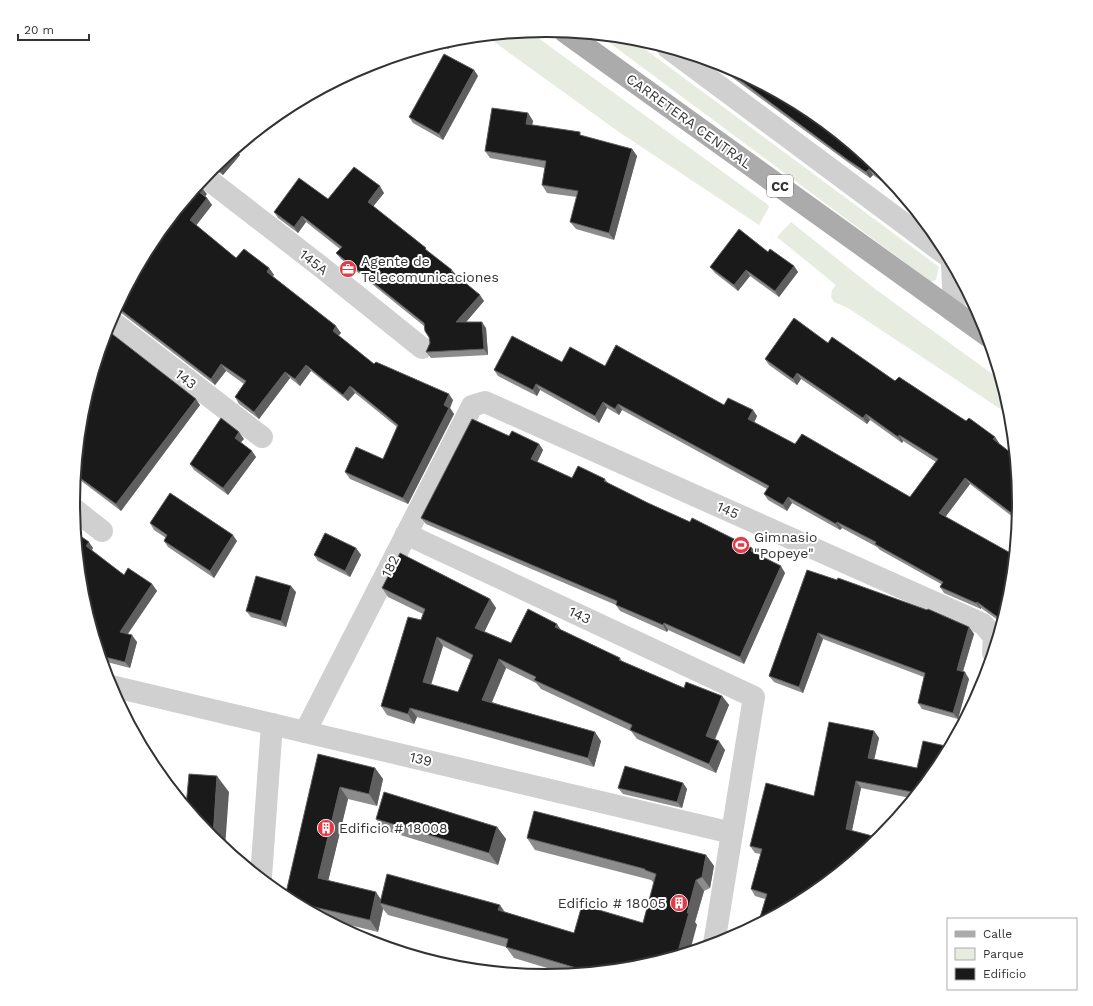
<svg xmlns="http://www.w3.org/2000/svg" width="1093" height="1006" font-family="'Work Sans',sans-serif">
  <rect width="100%" height="100%" fill="#fff"/>
  <g fill="#e6ecdf">
    <path d="M530,32L767,204L769,207L759,225L619,132L486,36Z"/>
    <path d="M599,35L630,38L939,267L936,280L931,282Z"/>
    <path d="M791,222L875,289L1002,381L1011,416L848,308L834,302L831,297L832,290L836,285L777,237Z"/>
    <path d="M961,280L983,320L961,302Z"/>
  </g>
  <g fill="none" stroke-linecap="round" stroke-linejoin="round">
    <g stroke="#d0d0d0" stroke-width="22">
      <path d="M668,48L949,257"/>
      <path d="M205,177L320,266L422,348"/>
      <path d="M952,263L954,311"/>
      <path d="M110,320L262,437"/>
      <path d="M74,509L102,531"/>
      <path d="M406,534L754,697L714,944"/>
      <path d="M111,686L732,833"/>
      <path d="M305,732L472,406L485,402L983,624L994,637L993,653"/>
      <path d="M261,877L272,724"/>
    </g>
    <path stroke="#ababab" stroke-width="22" d="M565,32L988,336"/>
  </g>
  <g fill="#8c8c8c" fill-rule="evenodd">
    <path d="M454,39L448,49L441,43Z"/>
    <path d="M710,61L728,66L881,169L913,208L902,200L897,194L898,193L873,175L870,178L853,166Z"/>
    <path d="M474,70L478,76L443,140L413,123L409,117Z"/>
    <path d="M528,113L533,121L532,125L583,136L632,149L637,156L614,240L576,229L570,222L577,197L547,193L542,185L545,168L490,158L485,151Z"/>
    <path d="M236,149L240,155L223,175L212,168Z"/>
    <path d="M384,193L373,206L429,252L457,276L484,301L466,322L486,328L488,355L431,358L426,352L430,343L429,338L425,331L424,326L341,259L336,253L340,249L306,222L298,233L278,218L274,212L328,199Z"/>
    <path d="M207,194L205,197L207,198L212,205L196,225L236,258L269,268L274,275L272,276L341,333L338,336L374,364L453,400L450,408L454,414L408,504L350,479L345,472L383,459L397,427L355,393L348,401L311,371L300,386L290,378L259,419L239,404L235,397L244,384L226,371L215,385L116,309L153,240Z"/>
    <path d="M768,252L794,266L798,272L779,297L750,276L738,291L715,273L710,267Z"/>
    <path d="M828,343L995,437L999,443V444L1020,503L1018,521L970,484L945,517L1010,596L1002,623L981,608V609L944,593L940,587L941,584L880,550L877,547L842,528L840,530L792,503L787,511L768,500L764,494L767,489L622,410L619,415L607,408L599,423L540,390L537,396L498,376L494,370L562,362L605,366L724,405L753,410L757,416L754,422L795,444L910,497L936,462L903,441L902,443L870,420L867,424L801,379L797,385L769,365L765,359Z"/>
    <path d="M200,405L121,511L76,477L83,410Z"/>
    <path d="M509,436L539,444L543,450L537,462L572,478L605,479L608,483L648,503L690,522L752,548L756,554L785,573L744,664L668,630L667,632L620,611L616,605L426,524L421,518Z"/>
    <path d="M244,439L241,442L256,457L228,495L194,470L190,464Z"/>
    <path d="M150,523L237,541L214,578L168,547L164,541L166,538L154,530Z"/>
    <path d="M76,533L93,548L92,550L124,575L152,584L157,591L128,634L137,642L130,668L103,661L83,595Z"/>
    <path d="M356,548L361,555L350,577L318,561L314,555Z"/>
    <path d="M807,570L969,627L974,634L963,672L969,679L958,719L922,709L918,703L924,677L823,639L803,693L774,682L769,676Z"/>
    <path d="M382,588L490,599L496,608L484,631L511,643L562,630L620,658L622,661L684,688L722,696L729,705L715,740L725,750L716,773L637,739L631,731L541,689L536,683L506,668L492,702L601,741L594,767L417,717L414,724L387,715L381,706L423,614L388,597ZM443,646L471,660L458,692L431,685Z"/>
    <path d="M296,592L286,627L251,617L246,611Z"/>
    <path d="M874,731L879,738L874,759L917,768L910,798L861,788L852,830L765,899L755,896L751,889L761,854L755,853L750,846L814,796Z"/>
    <path d="M318,754L375,768L383,779L377,806L348,799L328,881L381,899L505,912L574,933L643,923L654,882H653L651,880L535,850L527,838L706,855L714,866L710,888L704,891L695,922L697,925L639,967L567,974L514,958L506,947L388,915L383,909L378,932L329,920L285,897Z"/>
    <path d="M683,783L687,789L682,808L623,794L618,788Z"/>
    <path d="M376,819L497,827L506,839L498,865L384,830Z"/>
  </g>
  <g fill="#5f5f5f">
    <path d="M454,39H457L448,49L444,43L445,42Z"/>
    <path d="M474,70L478,76L443,140L439,134Z"/>
    <path d="M528,113L533,121L531,131L526,124Z"/>
    <path d="M236,149L240,155L223,175L218,169L231,153Z"/>
    <path d="M632,149L637,156L614,240L609,233Z"/>
    <path d="M869,169L873,175L870,178L866,172Z"/>
    <path d="M380,186L384,193L372,208L368,202Z"/>
    <path d="M202,188L207,194L203,199L199,192Z"/>
    <path d="M207,198L212,205L195,227L190,220Z"/>
    <path d="M302,216L306,222L298,233L294,227Z"/>
    <path d="M794,266L798,272L779,297L775,291Z"/>
    <path d="M269,268L274,275L271,278L267,272Z"/>
    <path d="M452,270L457,276L451,271Z"/>
    <path d="M746,270L750,276L738,291L734,285Z"/>
    <path d="M480,295L484,301L461,328L456,322Z"/>
    <path d="M482,322L486,328L488,355L484,349Z"/>
    <path d="M336,326L341,333L337,337L333,331Z"/>
    <path d="M221,364L226,371L215,385L211,379Z"/>
    <path d="M306,365L311,371L300,386L295,379Z"/>
    <path d="M285,372L290,378L259,419L254,412Z"/>
    <path d="M797,373L801,379L797,385L793,379Z"/>
    <path d="M536,384L540,390L537,396L533,390Z"/>
    <path d="M350,386L355,393L348,401L343,395Z"/>
    <path d="M449,394L453,400L450,408L454,414L408,504L403,498Z"/>
    <path d="M196,399L200,405L121,511L116,504Z"/>
    <path d="M603,402L607,408L599,423L595,416Z"/>
    <path d="M618,404L622,410L619,415L615,409Z"/>
    <path d="M753,410L757,416L753,425L748,419Z"/>
    <path d="M866,414L870,420L867,424L863,418Z"/>
    <path d="M239,432L244,439L239,444L235,438Z"/>
    <path d="M899,435L903,441L902,443L898,437Z"/>
    <path d="M995,437L999,443L998,446L993,439Z"/>
    <path d="M539,444L543,450L536,465L531,459Z"/>
    <path d="M252,451L256,457L228,495L223,488Z"/>
    <path d="M965,478L970,484L944,519L939,513Z"/>
    <path d="M788,497L792,503L787,511L783,505Z"/>
    <path d="M837,522L842,528L840,530L836,524Z"/>
    <path d="M233,535L237,541L214,578L210,571Z"/>
    <path d="M89,542L93,548L90,553L86,546Z"/>
    <path d="M356,548L361,555L350,577L345,571Z"/>
    <path d="M752,548L756,554L751,551Z"/>
    <path d="M781,566L785,573L744,664L740,657Z"/>
    <path d="M152,584L157,591L124,639L120,632Z"/>
    <path d="M291,586L296,592L286,627L281,621Z"/>
    <path d="M490,599L496,608L482,637L475,628Z"/>
    <path d="M977,602L981,608V609L976,603Z"/>
    <path d="M664,623L668,630L667,632L663,625Z"/>
    <path d="M557,624L563,633L555,627Z"/>
    <path d="M969,627L974,634L961,677L957,670Z"/>
    <path d="M818,633L823,639L803,693L799,687Z"/>
    <path d="M132,635L137,642L130,668L125,662Z"/>
    <path d="M437,637L443,646L429,691L423,682Z"/>
    <path d="M499,659L506,668L489,709L482,700Z"/>
    <path d="M965,672L969,679L958,719L953,713Z"/>
    <path d="M722,696L729,705L712,745L706,736Z"/>
    <path d="M410,708L417,717L414,724L408,714Z"/>
    <path d="M874,731L879,738L873,765L868,758Z"/>
    <path d="M595,732L601,741L594,767L588,758Z"/>
    <path d="M719,741L725,750L716,773L709,764Z"/>
    <path d="M375,768L383,779L377,806L369,794Z"/>
    <path d="M217,776L229,792L225,848L213,838Z"/>
    <path d="M856,781L861,788L851,835L846,829Z"/>
    <path d="M683,783L687,789L682,808L677,802Z"/>
    <path d="M340,787L348,799L326,890L318,878Z"/>
    <path d="M497,827L506,839L498,865L489,853Z"/>
    <path d="M706,855L714,866L710,888L702,877Z"/>
    <path d="M696,880L704,891L695,922L697,925L690,951L677,955L687,913Z"/>
    <path d="M376,892L384,904L380,903L383,909L378,932L370,920Z"/>
    <path d="M500,905L508,917L498,910Z"/>
  </g>
  <g fill="#1a1a1a" stroke="#5f5f5f" fill-rule="evenodd">
    <path d="M444,54L474,70L439,134L409,117Z"/>
    <path d="M717,63L728,66L809,110L881,169L898,189L869,169L866,172L848,160Z"/>
    <path d="M492,108L528,113L526,124L580,132V135L632,149L609,233L570,222L578,191L542,185L546,161L485,151Z"/>
    <path d="M231,153L218,169L215,166Z"/>
    <path d="M354,167L380,186L368,202L426,248L425,249L452,270L451,271L480,295L456,322H482L484,349L426,352L430,343L429,337L425,331L424,323L336,253L342,247L302,216L294,227L274,212L299,178L328,199Z"/>
    <path d="M199,185L202,188L199,192L207,198L190,220L236,258L244,249L269,268L267,272L336,326L333,331L374,364L376,362L449,394L444,405L449,408L403,498L345,472L356,447L383,459L398,425L350,386L343,395L306,365L295,379L285,372L254,412L235,397L246,381L221,364L211,379L117,307L153,240Z"/>
    <path d="M899,191L907,200L897,194Z"/>
    <path d="M739,229L768,252L770,249L794,266L775,291L746,270L734,285L710,267Z"/>
    <path d="M794,318L828,343L832,337L895,381L899,377L966,421L969,418L995,437L993,439L1015,456L1020,503L1018,518L965,478L939,513L1014,555L1010,596L1003,621L977,602L976,603L940,587L943,582L875,544L876,542L837,522L836,524L788,497L783,505L764,494L769,486L618,404L615,409L603,402L595,416L536,384L533,390L494,370L512,336L562,362L570,347L605,366L616,345L724,405L728,398L753,410L748,419L795,444L802,434L910,497L938,459L899,435L898,437L866,414L863,418L797,373L793,379L765,359Z"/>
    <path d="M107,330L196,399L116,504L76,475L83,410Z"/>
    <path d="M221,418L239,432L235,438L252,451L223,488L190,464Z"/>
    <path d="M472,419L509,436L512,431L539,444L531,459L572,478L578,466L605,479L604,481L648,503L690,522L692,518L752,548L751,551L781,566L740,657L664,623L663,625L616,605L617,601L421,518Z"/>
    <path d="M170,493L233,535L210,571L164,541L167,535L150,523Z"/>
    <path d="M76,533L89,542L86,546L124,575L128,568L152,584L120,632L132,635L125,662L101,656L83,595Z"/>
    <path d="M325,533L356,548L345,571L314,555Z"/>
    <path d="M400,553L490,599L475,628L511,643L528,609L557,624L555,627L620,658L619,660L684,688L686,682L722,696L706,736L719,741L709,764L630,730L632,725L534,680L536,677L499,659L482,700L595,732L588,758L410,708L408,714L381,706L408,617L421,620L425,609L382,588ZM437,637L473,655L458,692L423,682Z"/>
    <path d="M807,570L837,580L838,578L927,610L928,609L969,627L957,670L965,672L953,713L918,703L925,673L818,633L799,687L769,676Z"/>
    <path d="M256,576L291,586L281,621L246,611Z"/>
    <path d="M829,722L874,731L868,758L917,768L923,741L950,747L940,766L909,803L912,792L856,781L846,829L880,838L809,896L758,924L767,894L751,889L762,849L750,846L766,783L814,796Z"/>
    <path d="M318,754L375,768L369,794L340,787L318,878L376,892L370,920L297,903L285,897Z"/>
    <path d="M625,766L683,783L677,802L618,788Z"/>
    <path d="M189,774L217,776L213,838L186,806Z"/>
    <path d="M384,792L497,827L489,853L376,819Z"/>
    <path d="M534,811L706,855L702,877L696,880L687,913H689L677,955L639,967L590,972L506,947L508,939L380,903L387,874L500,905L498,910L574,933L582,905L643,923L656,874L645,870V869L527,838Z"/>
  </g>
  <defs>
    <symbol id="office-disc" viewBox="-11 -11 22 22"><circle r="9.5" fill="#e63946" stroke="#fff"/><path d="M-6-3h4V-5.5h4V-3h4V5H-6ZM-1-4.5V-3h2v-1.5ZM-6 0V1H6V0Z" fill="#fff"/></symbol>
    <symbol id="stadium-disc" viewBox="-11 -11 22 22"><circle r="9.5" fill="#e63946" stroke="#fff"/><path d="M0-5a6.5 5 0 1 0 0 10a6.5 5 0 1 0 0-10ZM-3.5-1.8h7v3.6h-7Z" fill="#fff"/></symbol>
    <symbol id="building-disc" viewBox="-11 -11 22 22"><circle r="9.5" fill="#e63946" stroke="#fff"/><path d="M-4-6H4V6H1V3H-1V6H-4ZM-2.5-4.3h1.7v1.8h-1.7ZM.8-4.3h1.7v1.8H.8ZM-2.5-1h1.7V.8h-1.7ZM.8-1h1.7V.8H.8Z" fill="#fff"/></symbol>
  </defs>
  <g fill-rule="evenodd">
    <use href="#office-disc" x="338" y="259" width="20" height="20"/>
    <use href="#stadium-disc" x="731" y="535" width="20" height="20"/>
    <use href="#building-disc" x="316" y="818" width="20" height="20"/>
    <use href="#building-disc" x="669" y="893" width="20" height="20"/>
  </g>
  <g text-anchor="middle" stroke-width="4" stroke-linejoin="round" paint-order="stroke">
    <rect fill="#fff" stroke="#707070" stroke-width="1" x="767" y="175" width="26" height="22" rx="3"/>
    <g font-size="13" font-weight="bold" fill="#333">
      <text x="780" y="191">CC</text>
    </g>
    <g font-size="14" fill="#333" stroke="#fff">
      <text transform="translate(689 121) rotate(36)" y="5">CARRETERA CENTRAL</text>
      <text transform="translate(314 262) rotate(38)" y="5">145A</text>
      <text transform="translate(186 379) rotate(38)" y="5">143</text>
      <text transform="translate(728 510) rotate(24)" y="5">145</text>
      <text transform="translate(390 566) rotate(-63)" y="5">182</text>
      <text transform="translate(580 615) rotate(25)" y="5">143</text>
      <text transform="translate(421 759) rotate(13)" y="5">139</text>
    </g>
    <g font-size="14" fill="#333" stroke="#fff" text-anchor="start">
      <text x="361" y="266">Agente de<tspan x="361" dy="16">Telecomunicaciones</tspan></text>
      <text x="754" y="542">Gimnasio<tspan x="754" dy="16">"Popeye"</tspan></text>
      <text x="339" y="833">Edificio # 18008</text>
      <text x="666" y="908" text-anchor="end">Edificio # 18005</text>
    </g>
  </g>
  <path d="M0 0H1093V1006H0ZM80 503a466 466 0 1 1 932 0a466 466 0 1 1-932 0Z" fill="#fff" fill-rule="evenodd"/>
  <path fill="none" stroke="#333" stroke-width="2" d="M80 503a466 466 0 1 1 932 0a466 466 0 1 1-932 0Z"/>
  <rect x="947" y="918" width="130" height="72" fill="#ffffff" stroke="#adadad"/>
  <rect x="955" y="931" width="20" height="6" fill="#ababab" stroke="#adadad"/>
  <text x="983" y="938" font-size="12" fill="#333333">Calle</text>
  <rect x="955" y="948" width="20" height="12" fill="#e6ecdf" stroke="#adadad"/>
  <text x="983" y="958" font-size="12" fill="#333333">Parque</text>
  <rect x="955" y="968" width="20" height="12" fill="#1a1a1a" stroke="#adadad"/>
  <text x="983" y="978" font-size="12" fill="#333333">Edificio</text>
  <path d="M18 34v6h71v-6" fill="none" stroke="#333333" stroke-width="2"/>
  <text x="24" y="34" font-size="12" fill="#333333" stroke="#ffffff" stroke-width="3" paint-order="stroke">20 m</text>
</svg>
